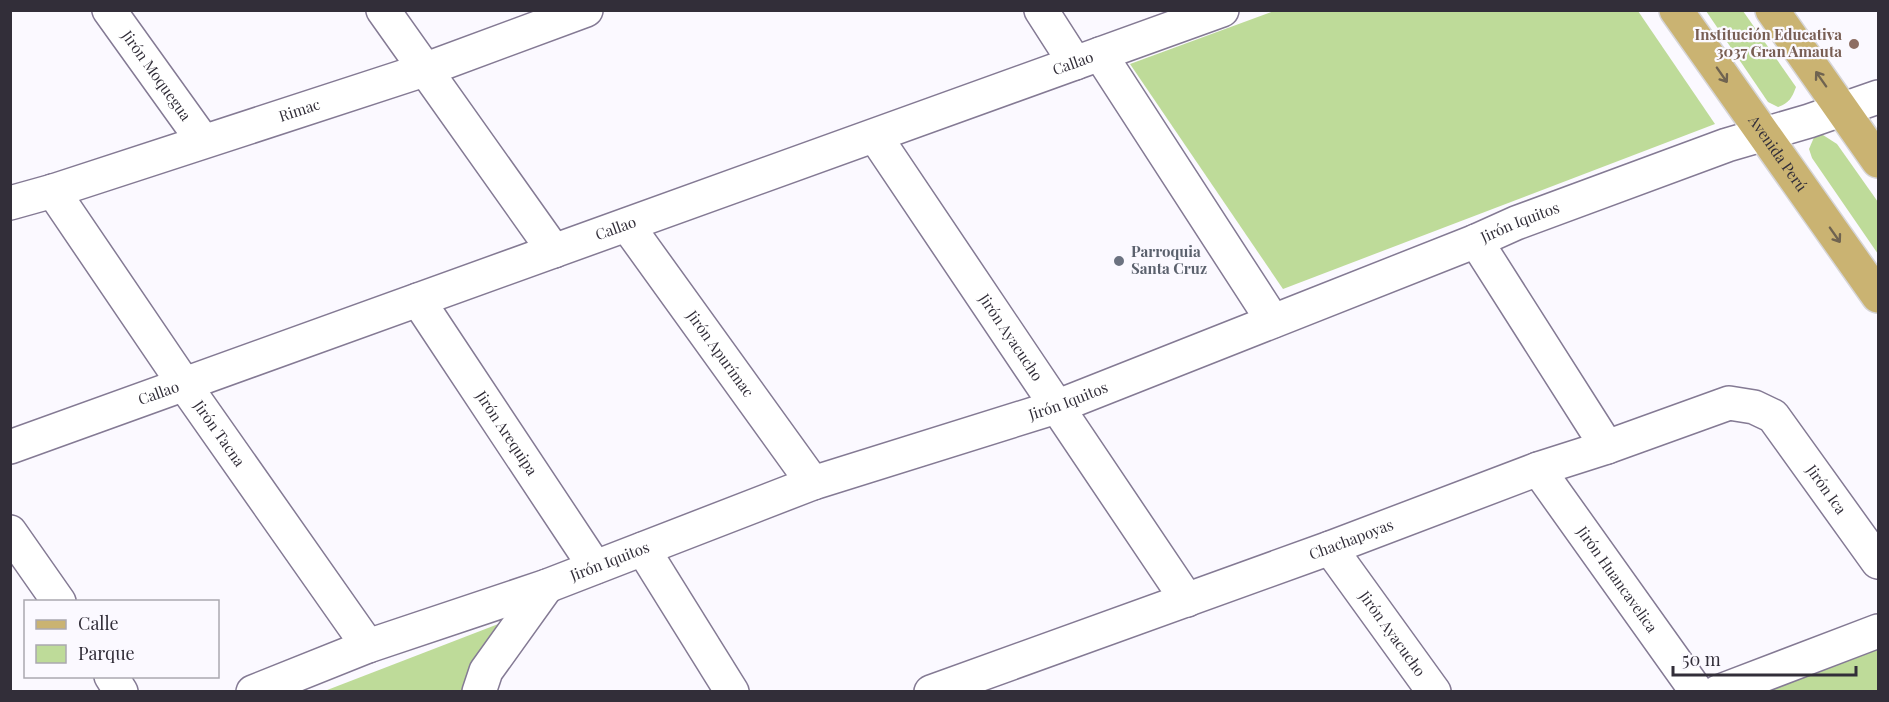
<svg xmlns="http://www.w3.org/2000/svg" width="1889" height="702" font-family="'Playfair Display',serif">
  <rect width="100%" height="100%" fill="#fbf9ff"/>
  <g fill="#bedb99">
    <path d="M1274,11H1638L1715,124L1283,289L1130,64Z"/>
    <path d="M1706,11H1743L1796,87C1792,98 1789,103 1778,107L1768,102Z"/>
    <path d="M1815,135H1823L1837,144L1878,202V254L1812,158L1809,149Z"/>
    <path d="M514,618L464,691L322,692Z"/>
    <path d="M1878,641V691H1745Z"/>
  </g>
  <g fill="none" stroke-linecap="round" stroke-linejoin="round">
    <defs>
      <g id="minor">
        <path id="s1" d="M109,10L203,141"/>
        <path d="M383,10L554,251"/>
        <path d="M1041,10L1075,63"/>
        <path d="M1100,54L1273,321"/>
        <path id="s2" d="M875,136L1187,600"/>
        <path id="s3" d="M53,191L184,384L368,646"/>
        <path id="s4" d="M10,203L53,191L424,70L586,10"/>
        <path id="s5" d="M627,225L813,483"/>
        <path d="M1476,241L1607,447"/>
        <path id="s6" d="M418,300L595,567"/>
        <path id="s7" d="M10,447L1222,10"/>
        <path id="s8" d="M1538,469L1697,692"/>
        <path d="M10,532L59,602"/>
        <path id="s9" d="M1330,548L1434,692"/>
        <path d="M643,549L732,692"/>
        <path d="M111,676L121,692"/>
        <path id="s10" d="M253,692L368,646L547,586L813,483L1056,407L1476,241L1516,223L1727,145L1809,121L1878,97"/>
        <path d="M479,692L486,671L547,586"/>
        <path id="s11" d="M931,692L1330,548L1538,469L1607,447L1729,403L1754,407L1773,416L1878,562"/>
        <path d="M1718,692L1878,631"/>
      </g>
      <g id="major">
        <path id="s12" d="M1676,10L1878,296"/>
        <path d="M1772,10L1878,161"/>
      </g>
    </defs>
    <use href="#minor" stroke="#847a94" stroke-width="36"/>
    <use href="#major" stroke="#d6d5d7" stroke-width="36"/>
    <use href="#minor" stroke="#fff" stroke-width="33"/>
    <use href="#major" stroke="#cab372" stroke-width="33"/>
  </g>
  <defs><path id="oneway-shaft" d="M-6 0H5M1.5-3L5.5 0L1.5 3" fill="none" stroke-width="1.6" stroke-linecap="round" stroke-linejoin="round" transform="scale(1.5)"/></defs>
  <g stroke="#6f6350">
    <use href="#oneway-shaft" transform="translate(1722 75) rotate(55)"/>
    <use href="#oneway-shaft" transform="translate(1821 79) rotate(-125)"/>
    <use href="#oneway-shaft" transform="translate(1835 235) rotate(55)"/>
  </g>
  <circle fill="#8d6e63" stroke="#fbf9ff" stroke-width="2" cx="1854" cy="44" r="6"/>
  <circle fill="#6b7280" stroke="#fbf9ff" stroke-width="2" cx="1119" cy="261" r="6"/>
  <g text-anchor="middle" stroke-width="4.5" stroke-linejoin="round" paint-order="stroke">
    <g font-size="15" font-weight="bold" fill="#785e54" stroke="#fbf9ff" text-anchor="end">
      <text x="1842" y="40">Institución Educativa<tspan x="1842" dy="17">3037 Gran Amauta</tspan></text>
    </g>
    <g font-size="15" fill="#322e39" stroke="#fbf9ff">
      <text dy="5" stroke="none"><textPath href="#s7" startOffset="1130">Callao</textPath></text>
      <text dy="5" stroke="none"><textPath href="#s1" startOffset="81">Jirón Moquegua</textPath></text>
      <text dy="5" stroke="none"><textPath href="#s4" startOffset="304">Rimac</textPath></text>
      <text dy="5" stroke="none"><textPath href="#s12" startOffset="176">Avenida Perú</textPath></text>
      <text dy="5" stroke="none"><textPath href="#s10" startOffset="1352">Jirón Iquitos</textPath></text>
      <text dy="5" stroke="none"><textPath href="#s7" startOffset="644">Callao</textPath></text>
      <text dy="5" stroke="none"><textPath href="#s2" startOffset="243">Jirón Ayacucho</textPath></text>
      <text dy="5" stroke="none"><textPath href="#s5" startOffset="159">Jirón Apurímac</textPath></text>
      <text dy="5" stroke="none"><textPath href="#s7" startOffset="158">Callao</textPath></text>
      <text dy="5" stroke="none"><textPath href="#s10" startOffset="866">Jirón Iquitos</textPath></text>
      <text dy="5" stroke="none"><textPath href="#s6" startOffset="160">Jirón Arequipa</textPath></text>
      <text dy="5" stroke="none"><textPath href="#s3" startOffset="294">Jirón Tacna</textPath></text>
      <text dy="5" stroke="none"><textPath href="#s11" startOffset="986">Jirón Ica</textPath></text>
      <text dy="5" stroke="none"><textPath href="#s11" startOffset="447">Chachapoyas</textPath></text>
      <text dy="5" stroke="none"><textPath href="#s10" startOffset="380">Jirón Iquitos</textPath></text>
      <text dy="5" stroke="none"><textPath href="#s8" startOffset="136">Jirón Huancavelica</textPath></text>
      <text dy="5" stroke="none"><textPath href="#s9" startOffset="106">Jirón Ayacucho</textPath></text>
    </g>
    <g font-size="15" font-weight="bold" fill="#5b616d" stroke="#fbf9ff" text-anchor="start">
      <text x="1131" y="257">Parroquia<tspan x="1131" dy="17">Santa Cruz</tspan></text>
    </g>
  </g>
  <rect width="1889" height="702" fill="none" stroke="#322e39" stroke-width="24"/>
  <rect x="24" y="600" width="195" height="78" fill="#fbf9ff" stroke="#aba8b0" stroke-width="1.5"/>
  <rect x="36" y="620" width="30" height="9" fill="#cab372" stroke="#aba8b0" stroke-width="1.5"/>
  <text x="78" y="630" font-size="18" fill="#322e39">Calle</text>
  <rect x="36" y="645" width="30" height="18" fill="#bedb99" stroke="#aba8b0" stroke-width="1.5"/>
  <text x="78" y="660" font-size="18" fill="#322e39">Parque</text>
  <path d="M1673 666v9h183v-9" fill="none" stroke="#322e39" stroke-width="3"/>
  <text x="1682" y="666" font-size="18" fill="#322e39" stroke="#fbf9ff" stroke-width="4.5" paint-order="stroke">50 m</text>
</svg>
